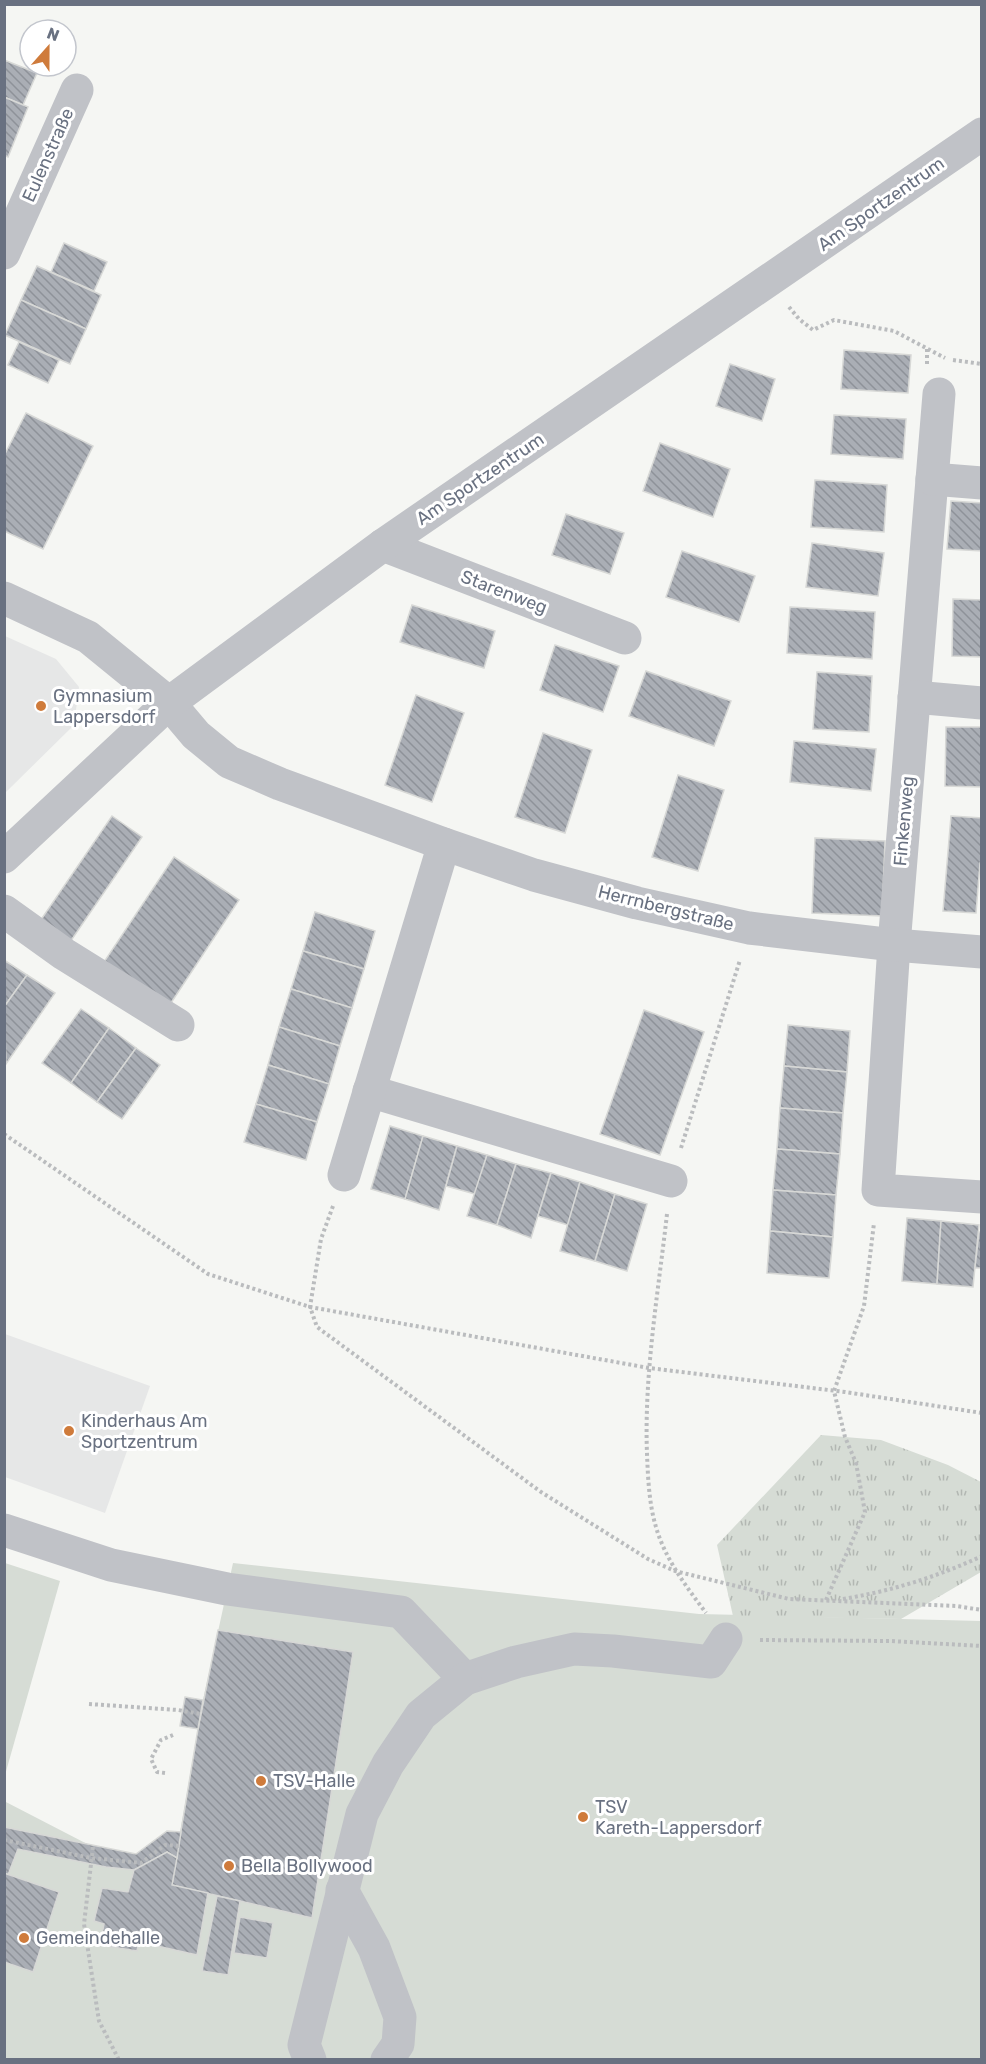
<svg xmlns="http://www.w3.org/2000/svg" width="986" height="2064" font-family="Rubik,sans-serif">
  <defs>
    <pattern id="park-tufts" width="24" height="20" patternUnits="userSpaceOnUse" patternTransform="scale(1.5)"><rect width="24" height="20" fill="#d6dcd5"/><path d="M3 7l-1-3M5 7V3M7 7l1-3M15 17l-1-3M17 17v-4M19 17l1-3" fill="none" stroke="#b2b7b2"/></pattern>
    <pattern id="building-back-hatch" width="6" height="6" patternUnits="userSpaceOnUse" patternTransform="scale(1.5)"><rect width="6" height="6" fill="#aaaeb5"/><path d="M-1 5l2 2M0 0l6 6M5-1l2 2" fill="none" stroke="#8e9299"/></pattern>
  </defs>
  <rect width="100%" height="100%" fill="#f5f6f3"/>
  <g fill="#e6e7e7">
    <path d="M5,636L56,659L79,687L74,725L5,793Z"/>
    <path d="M5,1334L150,1386L105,1513L5,1477Z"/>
  </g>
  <g fill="#d6dcd5">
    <path d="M5,1563L60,1581L5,1775L4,1563Z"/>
    <path d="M233,1563L699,1614L981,1621V2059H5L4,1801L93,1847L171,1885L203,1700Z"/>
  </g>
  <path fill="url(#park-tufts)" d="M821,1435L881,1440L948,1465L981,1482V1572L901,1619L733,1616L717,1545Z"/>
  <g fill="url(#building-back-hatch)" stroke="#d7d8d6" stroke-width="1.5">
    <path d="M4,60L37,73L23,105L4,97Z"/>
    <path d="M4,97L28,107L8,157L4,155Z"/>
    <path d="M64,243L107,262L94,291L51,272Z"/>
    <path d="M37,266L101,295L86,329L21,300Z"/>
    <path d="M21,300L86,329L70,364L5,335Z"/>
    <path d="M19,342L59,360L48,383L8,365Z"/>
    <path d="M844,350L911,355L908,393L841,389Z"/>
    <path d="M730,364L775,379L762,421L716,406Z"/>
    <path d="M26,413L93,446L43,549L4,531V456Z"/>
    <path d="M834,415L906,419L903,459L831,454Z"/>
    <path d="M660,443L730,469L713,517L643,491Z"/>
    <path d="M815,480L887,485L884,532L811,527Z"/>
    <path d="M951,501L982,503V551L947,549Z"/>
    <path d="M566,514L624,533L610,574L552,555Z"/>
    <path d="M812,543L884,553L878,596L806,587Z"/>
    <path d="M682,551L755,576L739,622L666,597Z"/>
    <path d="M953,599L982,600V657L952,656Z"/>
    <path d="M412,605L495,631L484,668L400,642Z"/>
    <path d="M790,607L875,612L872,659L787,653Z"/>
    <path d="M555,645L619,666L603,712L540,690Z"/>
    <path d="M646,671L731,701L714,746L629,716Z"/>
    <path d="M817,672L872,676L869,732L813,729Z"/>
    <path d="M416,695L464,713L432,802L385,785Z"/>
    <path d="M946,727H982V787L945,786Z"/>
    <path d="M543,733L592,750L565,833L515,817Z"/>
    <path d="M794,741L876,749L871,791L790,782Z"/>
    <path d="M678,775L724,790L698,871L652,857Z"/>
    <path d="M112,816L142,837L68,945L38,924Z"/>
    <path d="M951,816L982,818V863H980L976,913L943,911Z"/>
    <path d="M815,838L885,841L882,916L812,913Z"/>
    <path d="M174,857L239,900L167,1009L102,965Z"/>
    <path d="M315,912L375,931L364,969L303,951Z"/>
    <path d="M303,951L364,969L352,1008L291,989Z"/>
    <path d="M4,960L27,975L4,1007Z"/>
    <path d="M27,975L55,993L6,1064L4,1007Z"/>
    <path d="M291,989L352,1008L340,1046L279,1027Z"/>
    <path d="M81,1009L109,1028L71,1083L42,1063Z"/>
    <path d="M644,1010L704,1032L660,1155L600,1134Z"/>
    <path d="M788,1025L850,1031L847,1072L784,1066Z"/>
    <path d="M279,1027L340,1046L329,1084L268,1065Z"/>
    <path d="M109,1028L136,1048L97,1102L71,1083Z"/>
    <path d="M136,1048L160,1065L122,1119L97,1102Z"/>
    <path d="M268,1065L329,1084L317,1122L256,1104Z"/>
    <path d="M784,1066L847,1072L843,1113L780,1108Z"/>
    <path d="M256,1104L317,1122L306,1160L244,1142Z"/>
    <path d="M780,1108L843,1113L840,1154L777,1149Z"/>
    <path d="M390,1126L423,1136L405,1199L371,1189Z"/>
    <path d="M423,1136L457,1146L439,1210L405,1199Z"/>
    <path d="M457,1146L487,1155L475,1194L446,1186Z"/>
    <path d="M777,1149L840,1154L836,1195L773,1190Z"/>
    <path d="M487,1155L516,1164L497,1225L467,1216Z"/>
    <path d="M516,1164L551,1173L531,1238L497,1225Z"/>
    <path d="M551,1173L580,1182L568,1225L538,1216Z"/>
    <path d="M580,1182L615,1194L595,1261L560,1251Z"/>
    <path d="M773,1190L836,1195L833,1237L770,1231Z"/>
    <path d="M615,1194L647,1204L627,1271L595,1261Z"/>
    <path d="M907,1218L941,1221L937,1284L902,1281Z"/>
    <path d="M941,1221L979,1225L973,1287L937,1284Z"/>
    <path d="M770,1231L833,1237L829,1278L767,1273Z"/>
    <path d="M979,1232H982V1268H975Z"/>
    <path d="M218,1630L353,1652L312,1918L172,1885L198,1729Z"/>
    <path d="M185,1697L203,1700L198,1729L180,1726Z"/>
    <path d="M4,1827L136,1854L167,1831L181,1832L177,1858L167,1852L134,1870L106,1867L18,1849L8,1875L4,1873Z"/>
    <path d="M167,1852L177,1858L172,1885L208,1893L197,1955L139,1942L137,1951L100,1945L104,1924L94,1921L102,1888L128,1892L134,1870Z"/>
    <path d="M4,1873L59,1892L33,1972L4,1962Z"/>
    <path d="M217,1896L240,1901L228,1975L202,1971Z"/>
    <path d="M240,1917L273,1923L267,1958L234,1953Z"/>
  </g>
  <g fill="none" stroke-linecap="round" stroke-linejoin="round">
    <g stroke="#babcbe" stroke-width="4" stroke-dasharray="3 3" stroke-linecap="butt">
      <path d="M789,307L799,319L813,330L834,320L894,331L945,358"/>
      <path d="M953,360L982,364"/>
      <path d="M927,364V349"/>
      <path d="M4,1134L208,1274L310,1307L649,1368L845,1392L982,1413"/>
      <path d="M681,1148L740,960"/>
      <path d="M333,1206L321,1239L310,1307L317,1327L541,1492L648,1559L675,1571L789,1599L956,1606L982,1610"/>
      <path d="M667,1214C658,1294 644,1374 647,1454C648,1478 649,1504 656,1527C665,1559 686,1586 706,1613"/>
      <path d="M843,1599C891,1591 937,1577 982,1556"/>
      <path d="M826,1600L865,1512L856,1463L845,1437L834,1391L864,1306L874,1223"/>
      <path d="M760,1640L890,1641L982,1646"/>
      <path d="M89,1704L178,1710L201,1714"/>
      <path d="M165,1773L157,1772L151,1759L161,1740L173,1735"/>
      <path d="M4,1840L91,1858L141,1863L165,1845L179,1846"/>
      <path d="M93,1847L84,1924L99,2021L119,2060"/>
    </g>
    <g stroke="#c0c2c7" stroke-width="33">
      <path d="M4,253L77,90"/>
      <path d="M939,394L894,945L878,1190L982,1197"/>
      <path d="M932,479L982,483"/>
      <path d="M383,545L625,638"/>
      <path d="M4,598L88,637L169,703L196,735L229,762L280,784L444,844L534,875L637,903L749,928L894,945L982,952"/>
      <path d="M914,697L982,703"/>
      <path d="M4,857L169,703L383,545L982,134"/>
      <path d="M4,911L64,954L178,1025"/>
      <path d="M369,1091L671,1181"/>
      <path d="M344,1175L444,844"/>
      <path d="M4,1530L111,1565L227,1589L401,1612L465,1679L516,1662L574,1649L613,1651L711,1662L726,1639"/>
      <path d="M342,1890L374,1948L400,2017L398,2044L387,2060"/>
      <path d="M310,2060L304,2045L362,1814L388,1764L421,1715L465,1679"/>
    </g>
  </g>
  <g fill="#cf7b3b" stroke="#fff" stroke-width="2">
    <circle cx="41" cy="706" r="6"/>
    <circle cx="69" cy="1431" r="6"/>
    <circle cx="261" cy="1781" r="6"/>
    <circle cx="583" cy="1817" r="6"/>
    <circle cx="229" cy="1866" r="6"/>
    <circle cx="24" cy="1938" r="6"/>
  </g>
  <g text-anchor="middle" stroke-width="6" stroke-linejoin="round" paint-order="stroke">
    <g font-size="18" fill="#697181" stroke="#fff">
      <text transform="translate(48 155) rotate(-66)" y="6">Eulenstraße</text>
      <text transform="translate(881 204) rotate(-35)" y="6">Am Sportzentrum</text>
      <text transform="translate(480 479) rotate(-34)" y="6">Am Sportzentrum</text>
      <text transform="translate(504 592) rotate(21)" y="6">Starenweg</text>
      <text transform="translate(904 821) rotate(-85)" y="6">Finkenweg</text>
      <text transform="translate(666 908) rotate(14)" y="6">Herrnbergstraße</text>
    </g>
    <g font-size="18" fill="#697181" stroke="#fff" text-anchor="start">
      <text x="53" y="702">Gymnasium<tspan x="53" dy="21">Lappersdorf</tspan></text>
      <text x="81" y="1427">Kinderhaus Am<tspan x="81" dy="21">Sportzentrum</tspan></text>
      <text x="273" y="1787">TSV-Halle</text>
      <text x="595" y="1813">TSV<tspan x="595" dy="21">Kareth-Lappersdorf</tspan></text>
      <text x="241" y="1872">Bella Bollywood</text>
      <text x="36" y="1944">Gemeindehalle</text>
    </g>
  </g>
  <rect width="986" height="2064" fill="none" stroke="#697181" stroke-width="12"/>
  <g transform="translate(48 48) rotate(21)"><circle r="28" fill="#ffffff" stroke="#c3c6cd" stroke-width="1.5"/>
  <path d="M0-4.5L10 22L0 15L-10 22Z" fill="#cf7b3b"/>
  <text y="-9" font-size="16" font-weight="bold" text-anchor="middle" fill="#697181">N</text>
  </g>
</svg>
